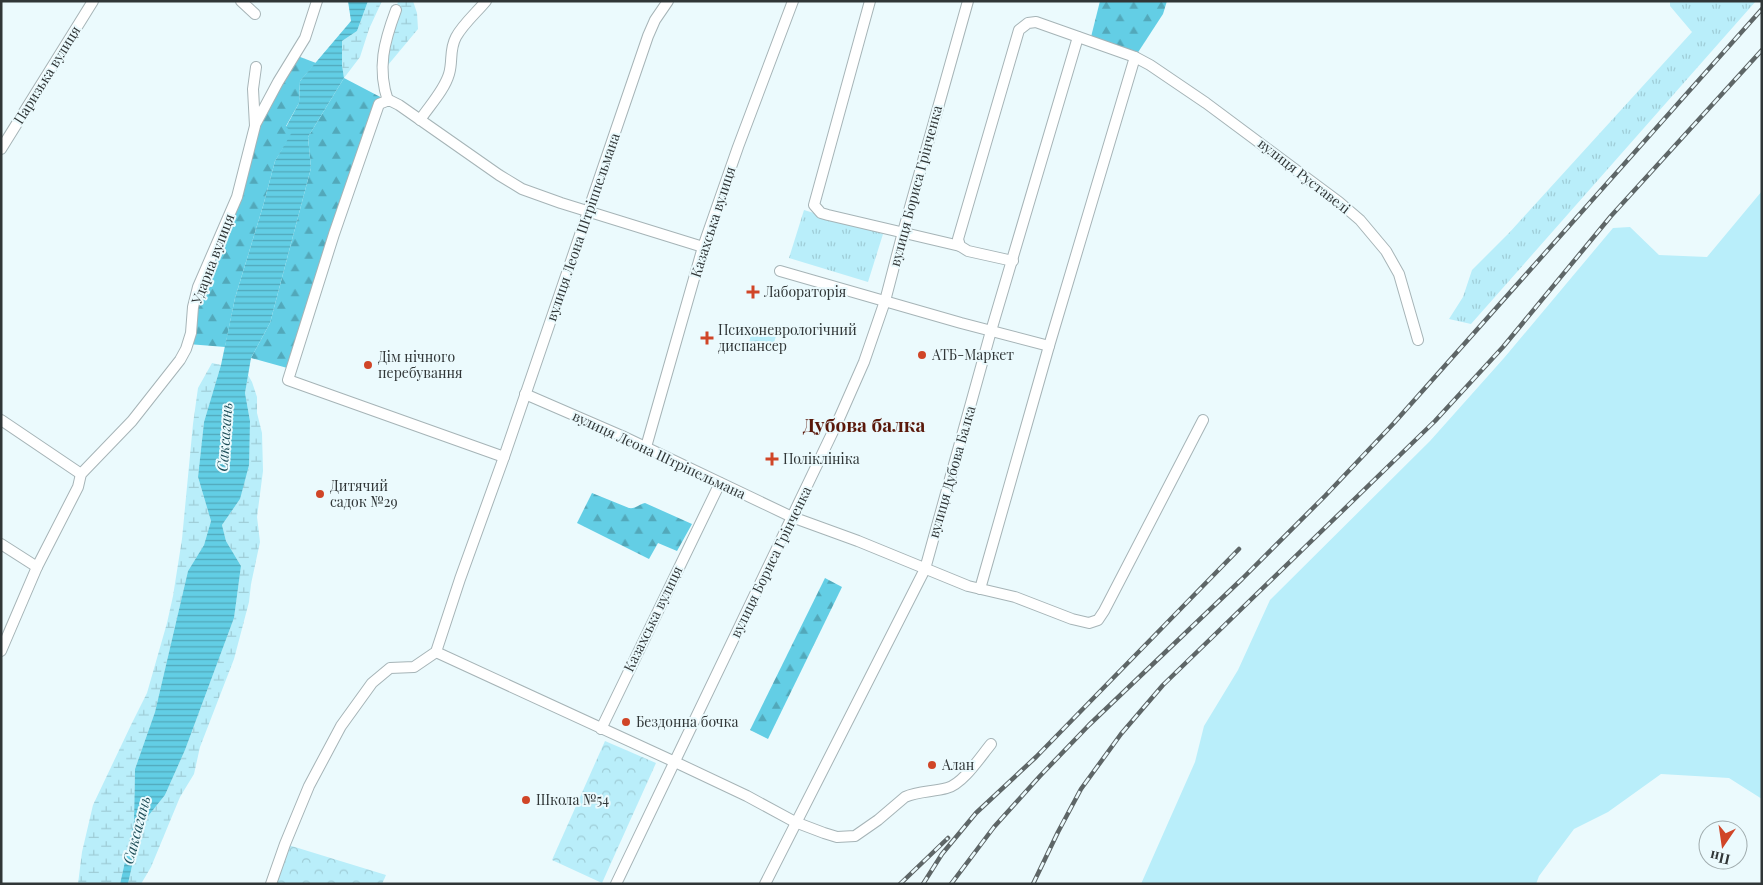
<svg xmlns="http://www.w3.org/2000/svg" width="1763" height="885" font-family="'Playfair Display',serif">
  <defs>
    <pattern id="grass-tufts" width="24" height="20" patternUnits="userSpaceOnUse" patternTransform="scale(1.25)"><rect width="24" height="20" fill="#b9eefa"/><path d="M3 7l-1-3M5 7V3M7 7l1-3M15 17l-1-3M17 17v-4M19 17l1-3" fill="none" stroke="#9fcdd7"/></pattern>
    <pattern id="forest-firs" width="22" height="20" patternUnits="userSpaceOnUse" patternTransform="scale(1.25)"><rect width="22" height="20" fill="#63cee5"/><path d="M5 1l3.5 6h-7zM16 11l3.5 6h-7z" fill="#52a8ba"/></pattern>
    <pattern id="wetland-marsh" width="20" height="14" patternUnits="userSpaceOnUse" patternTransform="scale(1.25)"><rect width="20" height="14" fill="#b9eefa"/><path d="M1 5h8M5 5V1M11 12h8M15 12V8" fill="none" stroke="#9fcdd7"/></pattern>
    <pattern id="park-crowns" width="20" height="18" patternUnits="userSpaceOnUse" patternTransform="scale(1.25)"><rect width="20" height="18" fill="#b9eefa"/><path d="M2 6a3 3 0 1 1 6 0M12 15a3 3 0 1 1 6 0" fill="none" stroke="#9fcdd7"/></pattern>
    <pattern id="water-rules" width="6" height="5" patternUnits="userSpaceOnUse" patternTransform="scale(1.25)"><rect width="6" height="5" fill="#62cee5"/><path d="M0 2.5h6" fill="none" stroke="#51a8ba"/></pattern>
  </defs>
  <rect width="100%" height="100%" fill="#ebfafd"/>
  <g fill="url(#grass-tufts)">
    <path d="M1670,1H1756L1471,324L1449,319L1463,297L1472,270L1509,233L1692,32L1670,6Z"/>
    <path d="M804,210L883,234L868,282L789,258Z"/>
  </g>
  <g fill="url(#forest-firs)">
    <path d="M1100,1H1167L1163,14L1135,57L1090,41Z"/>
    <path d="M295,55L316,63L300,81L299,103L286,126L293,132L275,161L263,206L235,298L225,347L188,344L193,307L237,197L255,126Z"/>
    <path d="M344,78L388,101L379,104L291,369L251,358L270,323L311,168L308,137Z"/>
    <path d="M592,493L629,508C636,509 639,504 645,503L692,524L677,551L658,543L649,559L577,523Z"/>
    <path d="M825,578L842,587L768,739L750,730Z"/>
  </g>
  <g fill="url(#wetland-marsh)">
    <path d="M368,1H382L369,29L360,57L344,78L342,65V41L357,31Z"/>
    <path d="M398,1H413L417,13L418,29L383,71Z"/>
    <path d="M212,363L221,365L204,422L198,477L211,521L204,545L188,571L155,712L135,769L134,821L120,884H78L82,852L93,805L131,725L147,693L167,623L173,596L182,539L193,424L198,388Z"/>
    <path d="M248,375L252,382L257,397V413L262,433L263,471L257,517L260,542L251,584L249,602L234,659L200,747L194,774L180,797L151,867L141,884H128L141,825L165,795L185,750L234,618L241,566L226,541L222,525L240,499L250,421L245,393Z"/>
  </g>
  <g fill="url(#park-crowns)">
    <path d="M753,326L777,333L772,349L749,343Z"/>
    <path d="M605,741L656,763L602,883L552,860Z"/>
    <path d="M285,844L386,875L382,884H269Z"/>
  </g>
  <path fill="#b9eefa" d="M1762,191V799L1729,778L1661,774L1608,812L1574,829L1539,876L1536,884H1141L1195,762L1204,726L1238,670L1270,600L1430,441L1504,358L1613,228L1630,227L1659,255L1707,257Z"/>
  <path fill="url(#water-rules)" d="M348,1H368L357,31L342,41V65L344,78L308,137L311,168L270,323L251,358L245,393L250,421L249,465L240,499L222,525L226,541L241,566L234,618L185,750L165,795L141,825L128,884H120L134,821L135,769L155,712L188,571L204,545L211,521L198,477L204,422L221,365L235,298L263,206L275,161L292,132L286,127L299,103L300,81L351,21Z"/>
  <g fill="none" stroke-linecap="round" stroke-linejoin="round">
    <defs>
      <g id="minor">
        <path d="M241,1L255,14"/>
        <path d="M870,1L814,205L821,213L828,215L960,246"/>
        <path d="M388,101C377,68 384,42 396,10"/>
        <path d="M420,120C429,106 444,91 449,74C453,61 449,50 456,37C463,24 477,12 486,1"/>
        <path d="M255,125L278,82L305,38L317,1"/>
        <path d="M1,149L93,1"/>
        <path d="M1013,261L968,251L960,246L958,239L1019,30L1028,23L1036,22L1135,57L1150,65L1206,103L1339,202L1360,220L1386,251L1399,274L1418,340"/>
        <path d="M780,271L961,323L1049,346"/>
        <path d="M525,394L622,436L792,517L858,541L968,586L1015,597L1072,619L1089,623L1098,620L1104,611L1203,420"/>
        <path d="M1,420L81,474"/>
        <path d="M646,447L703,247L738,147L793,1"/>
        <path d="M504,457L288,380L334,234L379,104L389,100L399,105L499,175L522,189L561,203L703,247"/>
        <path d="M1,544L37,567"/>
        <path d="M980,589L1049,346L1135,57"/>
        <path d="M1,651L37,567L78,487L81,474L132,421L180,360L186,349L191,333L193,307L198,287L237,197L255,126L253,89L256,67"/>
        <path d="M436,652L675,762L747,796L795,822L824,833L837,837L855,836L878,820L905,797C918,791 933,792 947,788C963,784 981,756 991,744"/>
        <path d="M601,729L720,483"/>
        <path d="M271,884L285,844L309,786L341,726L372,683L390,668L414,667L436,652L460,579L504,457L648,36L655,20L668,1"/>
        <path d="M616,884L838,421L864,362L885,301L903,232L968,1"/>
        <path d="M765,884L925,569L991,331L1078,37"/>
      </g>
    </defs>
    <use href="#minor" stroke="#a6b4b7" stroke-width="12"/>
    <use href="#minor" stroke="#fff" stroke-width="10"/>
    <defs>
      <g id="rail">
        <path d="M900,884L948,838"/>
        <path d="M923,884L942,854L976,813L1036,757L1239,549"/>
        <path d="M951,884L994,827L1040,776L1089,725L1242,579L1325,496L1394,423L1762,9"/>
        <path d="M1033,884L1058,832L1081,789L1121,734L1163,685L1435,421L1503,347L1611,216L1762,50"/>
      </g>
    </defs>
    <use href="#rail" stroke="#5e6667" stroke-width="4.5"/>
    <use href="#rail" stroke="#ebfafd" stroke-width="2.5" stroke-dasharray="8" stroke-linecap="butt"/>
  </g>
  <g fill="#d04527" stroke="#ebfafd" stroke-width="2">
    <path d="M750.5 284.5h5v5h5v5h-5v5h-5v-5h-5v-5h5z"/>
    <path d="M704.5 330.5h5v5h5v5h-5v5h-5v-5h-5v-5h5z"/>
    <circle cx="922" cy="355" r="5"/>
    <circle cx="368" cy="365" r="5"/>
    <path d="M769.5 451.5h5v5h5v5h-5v5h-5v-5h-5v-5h5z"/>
    <circle cx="320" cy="494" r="5"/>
    <circle cx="626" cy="722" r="5"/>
    <circle cx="932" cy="765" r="5"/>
    <circle cx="526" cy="800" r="5"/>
  </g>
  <g text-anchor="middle" stroke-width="4" stroke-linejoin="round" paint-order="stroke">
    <g font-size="14" fill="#303637" stroke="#ebfafd">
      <text transform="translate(47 75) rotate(-58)" y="5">Паризька вулиця</text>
      <text transform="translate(1304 176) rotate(38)" y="5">вулиця Руставелі</text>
      <text transform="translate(916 186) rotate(-75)" y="5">вулиця Бориса Грінченка</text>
      <text transform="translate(713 222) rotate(-72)" y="5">Казахська вулиця</text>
      <text transform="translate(583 227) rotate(-71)" y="5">вулиця Леона Штріппельмана</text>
      <text transform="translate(213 259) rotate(-69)" y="5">Ударна вулиця</text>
      <text transform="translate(659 455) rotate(25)" y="5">вулиця Леона Штріпельмана</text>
      <text transform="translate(952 472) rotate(-74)" y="5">вулиця Дубова Балка</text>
      <text transform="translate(771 562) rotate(-64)" y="5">вулиця Бориса Грінченка</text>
      <text transform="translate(653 619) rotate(-64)" y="5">Казахська вулиця</text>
    </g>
    <g font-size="14" fill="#303637" stroke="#ebfafd" text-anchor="start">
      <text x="764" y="297">Лабораторія</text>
      <text x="718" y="335">Психоневрологічний<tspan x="718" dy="16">диспансер</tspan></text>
      <text x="932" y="360">АТБ-Маркет</text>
      <text x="378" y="362">Дім нічного<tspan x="378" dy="16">перебування</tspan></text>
      <text x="783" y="464">Поліклініка</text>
      <text x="330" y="491">Дитячий<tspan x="330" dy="16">садок №29</tspan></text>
      <text x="636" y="727">Бездонна бочка</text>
      <text x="942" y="770">Алан</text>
      <text x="536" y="805">Школа №54</text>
    </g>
    <g font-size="15" font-style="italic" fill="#1d4c56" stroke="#ebfafd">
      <text transform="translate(225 437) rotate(-86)" y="5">Саксагань</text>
      <text transform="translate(137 830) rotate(-75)" y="5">Саксагань</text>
    </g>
    <g font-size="19" font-weight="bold" fill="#5a180a" stroke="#ebfafd">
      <text x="864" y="432">Дубова балка</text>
    </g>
  </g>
  <rect width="1763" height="885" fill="none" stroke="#303637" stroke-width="5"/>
  <g transform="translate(1723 845) rotate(193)"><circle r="24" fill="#ebfafd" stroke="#a0acae"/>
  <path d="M0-4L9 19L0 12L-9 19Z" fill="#d04527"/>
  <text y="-8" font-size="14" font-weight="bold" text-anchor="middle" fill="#303637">Пн</text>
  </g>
</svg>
